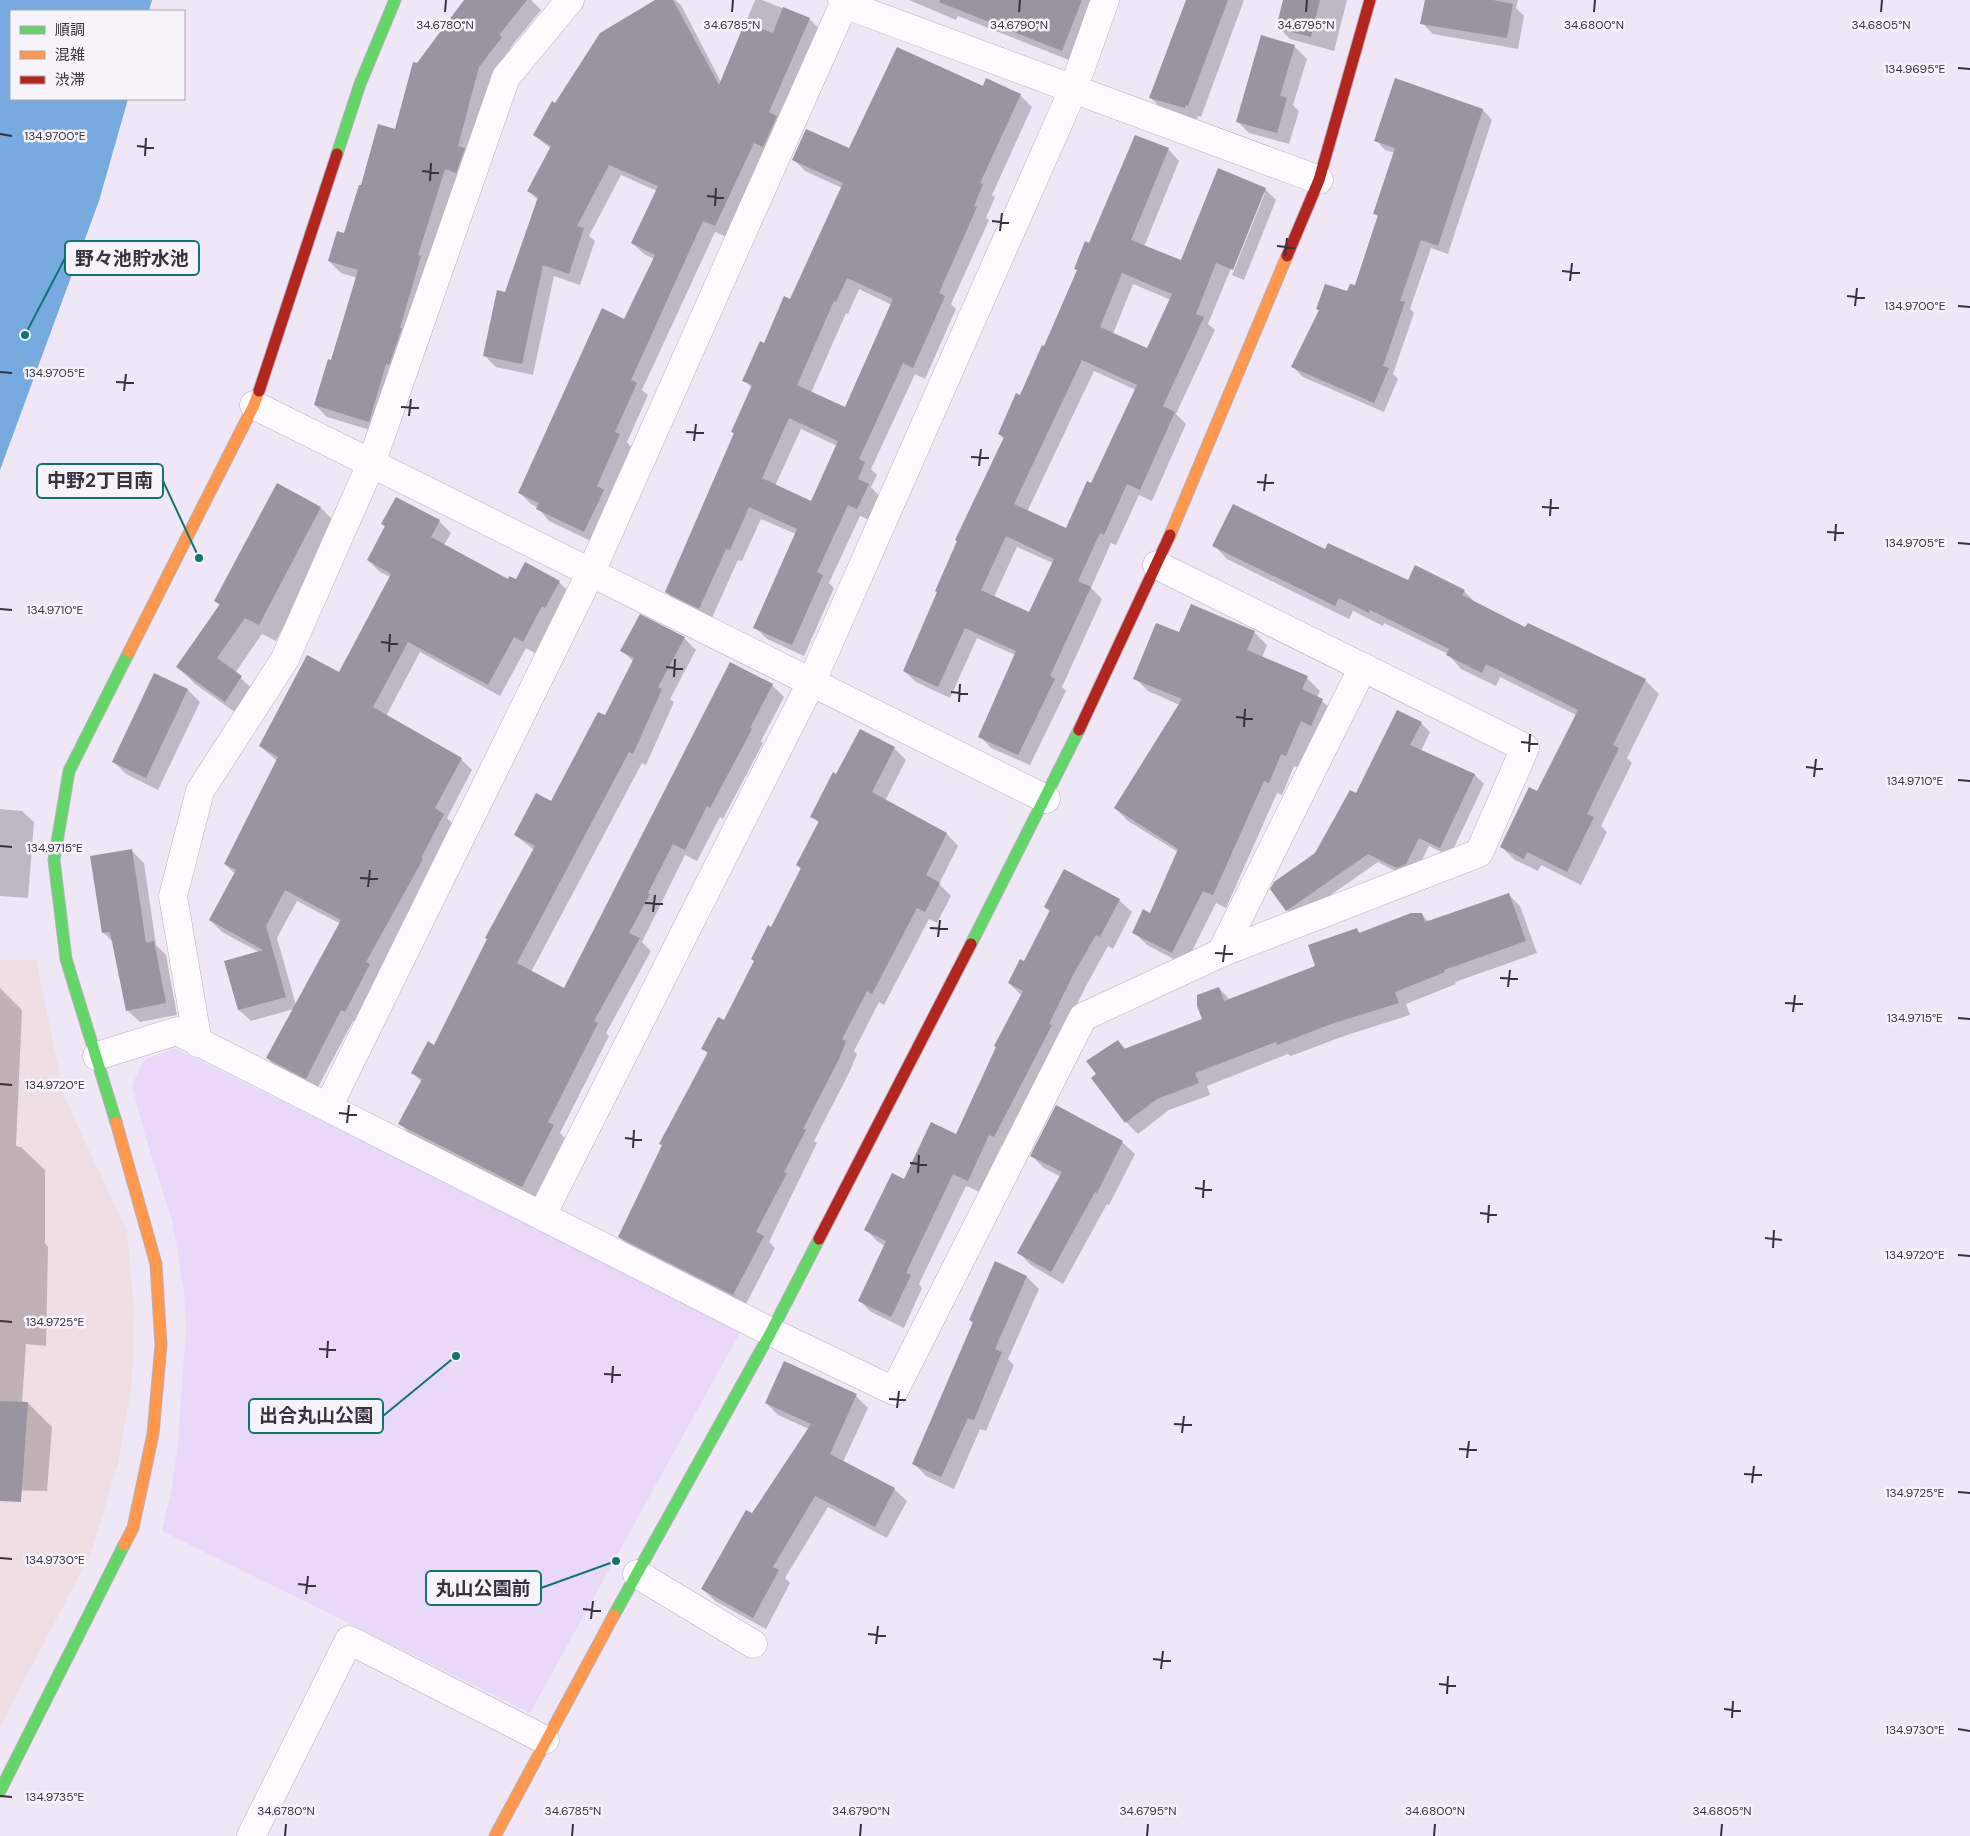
<svg xmlns="http://www.w3.org/2000/svg" width="1970" height="1836" font-family="'DM Sans','Noto Sans JP',sans-serif">
  <rect width="100%" height="100%" fill="#efe7f6"/>
  <path fill="#f0dee5" d="M0,960H36L65,1099L127,1231L134,1309L132,1384L118,1463L91,1553L0,1727Z"/>
  <path fill="#ead8f9" d="M174,1048L742,1329L530,1713L162,1531L172,1488L178,1442L186,1329L184,1291L173,1224L144,1132L132,1085L144,1060Z"/>
  <path fill="#77aadf" d="M0,0H152L149,11H11V99H128L99,201L0,470Z"/>
  <g fill="#0003" fill-rule="evenodd">
    <path d="M466,0H531L541,10L510,48L513,50L490,79L470,155L380,433L327,417L315,405L332,362L357,278L341,273L329,261L345,235L362,187L396,131L418,65Z"/>
    <path d="M658,0H675L681,5L721,82L755,0H762L809,19L821,30L727,237L715,232L642,390L648,395L627,442L631,447L609,496L615,502L595,543L549,521L538,508L531,504L520,493L625,320L654,259L644,254L632,243L657,191L621,175L589,236L595,241L580,285L554,276L533,375L496,367L484,355L538,200L528,191L551,149L534,135L555,104Z"/>
    <path d="M909,0H1099L1074,62L958,16L956,20Z"/>
    <path d="M1188,0H1244L1201,117L1198,116L1197,119L1163,110L1151,98Z"/>
    <path d="M1285,0H1347L1334,51L1290,39L1278,27Z"/>
    <path d="M1426,0H1518L1516,8L1524,16L1518,49L1433,34L1422,23Z"/>
    <path d="M1294,46L1307,59L1293,105L1299,111L1289,144L1249,133L1237,121Z"/>
    <path d="M984,87L1020,95L1032,107L992,195L995,197L986,218L989,220L951,304L956,309L925,379L915,374L871,469L877,475L871,487L880,497L869,520L860,516L829,583L834,588L804,656L767,639L755,627L796,534L761,519L742,561L738,560L711,620L678,604L666,592L735,434L732,432L752,388L744,380L791,301L842,188L805,171L793,159L849,150ZM859,289L892,305L845,409L811,393L846,313L848,314ZM801,429L837,446L811,503L775,486Z"/>
    <path d="M1483,110L1492,120L1448,254L1431,248L1410,309L1414,313L1393,374L1398,379L1384,412L1303,377L1293,367L1320,311L1317,309L1355,287L1379,218L1375,213L1395,153L1385,150L1376,140Z"/>
    <path d="M1168,149L1179,161L1144,247L1182,262L1265,189L1276,200L1244,280L1232,275L1265,193H1262L1208,324L1215,330L1176,414L1186,424L1152,501L1139,495L1116,545L1111,543L1091,588L1102,599L1062,687L1066,691L1030,765L991,748L980,736L1015,655L977,638L950,698L916,682L904,671L1004,439L999,434L1045,347L1090,244ZM1133,284L1171,300L1147,350L1113,334ZM1094,371L1136,390L1091,485L1066,529L1027,512ZM1017,547L1053,563L1030,613L994,597Z"/>
    <path d="M278,484L321,508L337,524L276,641L262,634L235,673L258,694L242,717L195,684L178,667L220,606L215,601Z"/>
    <path d="M439,521L451,533L444,545L508,580L559,582L571,594L554,617L535,653L526,648L500,696L420,652L386,716L461,759L472,770L447,818L455,826L434,872L378,974L381,977L356,1022L353,1021L317,1089L279,1070L267,1058L294,1009L251,1021L239,1010L226,962L259,952L222,932L210,920L235,874L225,864L277,761L260,746L339,674L390,577L380,572L368,560ZM297,901L341,924L296,1005L277,938Z"/>
    <path d="M1214,545L1325,551L1408,581L1464,591L1477,604L1526,629L1645,680L1659,694L1627,758L1632,763L1601,826L1607,832L1581,885L1541,865L1538,871L1515,860L1501,847L1538,793L1576,715L1500,677L1496,686L1461,669L1448,654L1384,623L1383,626L1353,611L1349,619L1227,559Z"/>
    <path d="M1254,632L1267,645L1262,658L1307,678L1320,691L1317,697L1336,713L1324,738L1314,733L1299,768L1294,766L1282,795L1277,793L1226,908L1216,903L1185,965L1147,945L1134,932L1150,914L1178,852L1128,821L1115,808L1180,705L1148,691L1135,678L1180,634Z"/>
    <path d="M684,638L696,650L670,699L674,702L646,765L642,763L531,972L564,989L772,685L784,697L761,741L763,743L754,760L723,819L720,817L697,861L685,855L642,942L651,951L606,1033L609,1036L560,1133L565,1138L534,1199L412,1136L400,1124L422,1082L412,1073L435,1046L534,850L515,835L551,802L606,717L634,662L622,651Z"/>
    <path d="M155,674L188,690L200,702L158,790L126,774L113,761Z"/>
    <path d="M1421,723L1430,732L1421,751L1475,775L1484,784L1450,856L1429,846L1415,874L1407,877L1378,862L1296,919L1287,910L1316,854Z"/>
    <path d="M894,748L906,760L885,801L947,834L958,846L939,884L951,896L937,923L929,919L884,1005L879,1002L854,1051L857,1054L850,1071L814,1141L817,1143L769,1242L775,1248L745,1306L631,1248L619,1237L663,1146L661,1144L708,1054L703,1049L724,1022L802,870L797,865L819,823L812,816L837,776Z"/>
    <path d="M0,809L22,811L34,822L28,898L0,896Z"/>
    <path d="M132,851L144,863L156,945L166,955L177,1015L140,1022L127,1010L114,943L103,932Z"/>
    <path d="M1508,894L1520,906L1537,953L1455,982L1456,984L1406,1004L1410,1015L1344,1036L1291,1056L1288,1054L1207,1086L1210,1095L1169,1110L1138,1134L1126,1122L1097,1075L1118,1041L1126,1049L1204,1020L1219,988L1230,1000L1317,967L1356,929L1361,934L1421,914L1429,922Z"/>
    <path d="M1119,900L1132,912L1113,949L1108,946L1086,986L1006,1149L1001,1146L980,1192L966,1186L919,1284L922,1288L904,1328L871,1312L859,1300L885,1246L878,1242L866,1230L905,1181L957,1135L1022,996L1009,983L1024,963L1050,912L1045,907Z"/>
    <path d="M0,988L22,1010L16,1146L21,1147L45,1170V1243L48,1247L46,1346L26,1344L22,1403H28L52,1427L47,1491L0,1490Z"/>
    <path d="M1122,1142L1135,1154L1109,1205L1107,1204L1063,1284L1031,1265L1019,1253L1061,1177L1044,1168L1032,1156Z"/>
    <path d="M996,1263L1027,1277L1039,1289L1008,1359L1014,1365L986,1431L980,1429L954,1489L926,1476L914,1464L973,1323L970,1320Z"/>
    <path d="M856,1396L868,1408L843,1462L894,1489L907,1501L887,1538L828,1507L785,1578L790,1583L766,1629L715,1601L703,1589L809,1429L778,1415L766,1403Z"/>
  </g>
  <g fill="#9a93a0" fill-rule="evenodd">
    <path d="M464,0H527L499,35L502,37L479,67L458,146L465,148L456,173L445,169L418,255L421,256L400,328H402L389,365L386,364L369,422L314,405L328,359L331,360L358,270L328,261L337,231L344,233L359,185H361L378,124L395,129L413,62L417,63Z"/>
    <path d="M655,0H673L719,85L745,22L773,33L783,7L810,18L769,112L777,116L763,147L754,143L715,226L703,221L631,380L637,383L615,432L620,434L597,486L604,490L584,532L536,509L539,503L518,493L602,308L624,319L655,255L631,243L658,186L609,165L577,226L584,228L569,274L543,265L522,364L483,356L497,290L505,292L538,197L527,191L551,146L533,135L552,101L555,103L600,33Z"/>
    <path d="M940,0H1082L1062,51L939,2Z"/>
    <path d="M1186,0H1228L1188,106L1186,105L1185,108L1149,98Z"/>
    <path d="M1283,0H1320L1311,37L1276,28Z"/>
    <path d="M1425,0H1493L1513,4L1507,38L1420,24Z"/>
    <path d="M1261,35L1295,45L1280,96L1287,98L1277,133L1236,122Z"/>
    <path d="M897,47L983,86L986,78L1021,94L980,183L983,184L974,206L977,207L939,293L945,296L913,368L903,363L859,459L865,462L858,479L869,484L857,509L848,505L817,572L823,575L792,645L753,628L797,529L749,507L730,550L726,549L699,609L665,592L734,433L731,432L752,385L742,381L760,341L764,343L784,296L790,299L843,183L792,160L806,129L849,148ZM847,278L893,299L845,407L797,385L834,301L836,302ZM789,418L838,441L811,501L762,478Z"/>
    <path d="M1395,78L1483,109L1438,246L1421,240L1400,301L1405,302L1383,366L1389,368L1374,403L1291,367L1319,310L1316,309L1325,284L1347,291L1350,284L1355,285L1378,215L1373,214L1395,148L1374,141Z"/>
    <path d="M1135,135L1169,148L1131,240L1181,260L1218,168L1266,188L1233,270L1216,263L1196,314L1204,317L1163,406L1175,412L1140,490L1127,484L1104,535L1100,533L1078,581L1091,587L1050,676L1055,679L1018,755L978,737L1016,651L965,628L938,687L903,671L937,592L935,591L957,541L955,540L1004,437L998,434L1016,393L1020,395L1042,345L1044,346L1077,270L1074,269L1085,241L1089,243ZM1122,273L1172,294L1147,348L1100,327ZM1082,360L1137,385L1091,483L1087,481L1066,528L1014,504ZM1006,536L1054,559L1029,612L981,590Z"/>
    <path d="M277,483L321,507L259,625L245,618L217,658L242,676L225,702L176,667L220,604L214,601Z"/>
    <path d="M396,497L440,520L431,537L508,579L509,576L516,579L525,562L560,581L545,608L542,606L523,642L514,637L488,685L408,642L373,707L462,758L435,808L444,814L421,858L423,859L366,962L370,964L345,1012L341,1010L306,1079L266,1058L341,920L285,890L266,926L286,997L238,1010L224,961L263,950L209,920L236,870L224,864L278,757L259,746L307,655L339,672L391,574L367,560L385,526L381,524Z"/>
    <path d="M1233,504L1325,549L1328,543L1408,580L1415,565L1465,590L1462,595L1525,627L1528,623L1646,679L1613,745L1619,748L1587,814L1594,817L1567,872L1527,852L1524,859L1500,847L1529,787L1537,791L1578,710L1486,664L1482,673L1446,655L1449,649L1370,610L1369,613L1339,598L1335,606L1212,546Z"/>
    <path d="M1191,604L1255,631L1247,650L1308,676L1302,689L1323,699L1311,726L1301,721L1286,756L1281,754L1269,783L1264,781L1213,895L1203,891L1172,953L1132,933L1143,909L1150,913L1178,849L1114,808L1182,699L1133,679L1156,623L1179,632Z"/>
    <path d="M640,614L685,637L658,687L662,689L633,754L629,752L517,963L564,988L730,662L773,684L750,728L752,729L742,748L710,808L707,806L685,850L673,844L648,893L650,894L629,933L640,938L594,1021L598,1023L548,1122L554,1125L522,1187L398,1124L422,1079L411,1073L428,1041L434,1045L487,939L485,938L535,846L514,835L536,793L551,801L598,712L605,715L634,658L620,651Z"/>
    <path d="M154,673L188,689L146,778L112,762Z"/>
    <path d="M1397,710L1422,722L1410,745L1475,774L1440,848L1419,838L1406,864L1397,868L1368,854L1286,911L1270,889L1274,882L1315,853L1350,790L1356,793Z"/>
    <path d="M860,729L895,747L872,792L947,833L926,875L940,883L925,912L917,908L872,994L867,991L842,1039L846,1041L839,1059L803,1129L806,1130L784,1172L787,1173L756,1232L764,1236L733,1295L618,1237L662,1145L659,1144L708,1052L701,1049L718,1017L724,1020L754,961L751,959L768,925L771,927L801,868L796,865L819,821L810,817L833,772L836,774Z"/>
    <path d="M132,849L146,943L154,941L166,1003L126,1011L110,932L102,933L90,856Z"/>
    <path d="M1064,869L1120,899L1100,937L1096,935L1074,973L1049,1024L1052,1025L994,1137L989,1135L968,1181L953,1174L906,1273L911,1275L891,1317L858,1301L886,1241L864,1230L892,1173L904,1179L931,1122L956,1134L996,1047L994,1046L1023,991L1008,983L1020,959L1024,961L1050,910L1044,907Z"/>
    <path d="M1509,893L1526,941L1444,970L1445,972L1395,992L1399,1003L1331,1024L1277,1045L1276,1042L1195,1073L1199,1083L1157,1099L1125,1123L1091,1078L1096,1074L1086,1061L1118,1040L1124,1049L1202,1019L1197,1006V995L1219,987L1224,1001L1315,966L1308,945L1357,928L1359,933L1411,913H1422L1425,922Z"/>
    <path d="M1056,1105L1123,1141L1097,1193L1095,1192L1051,1272L1017,1253L1062,1172L1030,1156Z"/>
    <path d="M995,1261L1027,1276L995,1349L1002,1352L974,1420L968,1418L941,1477L912,1464L973,1322L969,1320Z"/>
    <path d="M784,1361L857,1394L830,1454L895,1488L875,1527L815,1496L773,1567L779,1570L753,1618L701,1589L746,1510L752,1513L811,1424L765,1403Z"/>
    <path d="M0,1401L28,1402L21,1502L0,1501Z"/>
  </g>
  <g fill="none" stroke-linecap="round" stroke-linejoin="round">
    <defs>
      <g id="street">
        <path d="M842,0L844,4L1319,180"/>
        <path d="M254,405L1046,799"/>
        <path d="M1221,953L1363,667"/>
        <path d="M198,1043L173,896L200,791L285,659L371,464L506,77L570,0"/>
        <path d="M97,1056L177,1031L771,1332L894,1391L1083,1017L1221,953L1479,853L1525,748L1157,565"/>
        <path d="M328,1107L591,572L844,4"/>
        <path d="M542,1215L812,681L1073,90L1105,0"/>
        <path d="M637,1574L753,1644"/>
        <path d="M251,1836L349,1640L545,1740"/>
      </g>
      <g id="fast">
        <path d="M337,154L360,84L395,0"/>
        <path d="M971,944L1079,730"/>
        <path d="M116,1122L66,959L54,860L69,771L129,652"/>
        <path d="M614,1615L771,1332L819,1239"/>
        <path d="M0,1791L124,1545"/>
      </g>
      <g id="slow">
        <path d="M1170,535L1287,256"/>
        <path d="M129,652L254,405L259,391"/>
        <path d="M116,1122L156,1264L161,1345L153,1434L133,1528L124,1545"/>
        <path d="M495,1836L614,1615"/>
      </g>
      <g id="jam">
        <path d="M1287,256L1319,180L1370,0"/>
        <path d="M259,391L337,154"/>
        <path d="M1079,730L1170,535"/>
        <path d="M819,1239L971,944"/>
      </g>
    </defs>
    <use href="#street" stroke="#b7b1bd" stroke-width="29"/>
    <use href="#fast" stroke="#b7b1bd" stroke-width="13"/>
    <use href="#slow" stroke="#b7b1bd" stroke-width="13"/>
    <use href="#jam" stroke="#b7b1bd" stroke-width="13"/>
    <use href="#street" stroke="#fdfbfe" stroke-width="28"/>
    <use href="#fast" stroke="#63d668" stroke-width="11"/>
    <use href="#slow" stroke="#ff974d" stroke-width="11"/>
    <use href="#jam" stroke="#b3261e" stroke-width="11"/>
  </g>
  <path fill="none" stroke="#38313f" stroke-width="2" d="M445,12L446,0M732,12L733,0M1019,12L1020,0M1306,12L1307,0M1594,12L1595,0M1881,12L1882,0M1958,68L1970,69M0,134L12,136M137,146L154,148M145,156L146,138M422,171L439,173M430,181L431,163M707,196L724,198M715,206L716,188M992,221L1009,223M1000,231L1002,213M1277,246L1295,248M1285,256L1287,238M1562,271L1580,273M1570,281L1572,263M1847,296L1865,298M1855,306L1857,288M1958,306L1970,307M0,372L12,373M116,382L134,383M124,391L126,374M401,407L419,408M409,416L411,399M686,432L704,433M694,441L696,424M971,457L989,458M979,466L981,449M1257,482L1274,483M1264,491L1266,474M1542,507L1559,508M1550,516L1551,499M1827,532L1844,533M1835,541L1836,524M1958,543L1970,544M0,609L12,610M381,642L398,644M389,652L390,634M666,667L683,669M674,677L675,659M951,692L968,694M959,702L960,684M1236,717L1253,719M1244,727L1245,709M1521,742L1538,744M1529,752L1530,734M1806,767L1823,769M1814,777L1816,759M1958,780L1970,781M0,846L12,847M360,878L378,879M368,887L370,870M645,903L663,904M653,912L655,895M930,928L948,929M938,937L940,920M1215,953L1233,954M1223,962L1225,945M1500,978L1518,979M1508,987L1510,970M1785,1003L1803,1004M1793,1012L1795,995M1958,1018L1970,1019M0,1084L12,1085M339,1113L357,1115M347,1123L349,1105M625,1138L642,1140M633,1148L634,1130M910,1163L927,1165M918,1173L919,1155M1195,1188L1212,1190M1203,1198L1204,1180M1480,1213L1497,1215M1488,1223L1489,1205M1765,1238L1782,1240M1773,1248L1774,1230M1958,1255L1970,1256M0,1321L12,1322M319,1349L336,1350M327,1358L328,1341M604,1374L621,1375M612,1383L613,1366M889,1399L906,1400M897,1408L899,1391M1174,1424L1192,1425M1182,1433L1184,1416M1459,1449L1477,1450M1467,1458L1469,1441M1744,1474L1762,1475M1752,1483L1754,1466M1958,1492L1970,1493M0,1558L12,1559M298,1584L316,1586M306,1594L308,1576M583,1609L601,1611M591,1619L593,1601M868,1634L886,1636M876,1644L878,1626M1153,1659L1171,1661M1161,1669L1163,1651M1439,1684L1456,1686M1447,1694L1448,1676M1724,1709L1741,1711M1732,1718L1733,1701M1958,1729L1970,1731M0,1796L12,1797M285,1836L286,1824M572,1836L573,1824M860,1836L861,1824M1147,1836L1148,1824M1434,1836L1435,1824M1721,1836L1722,1824"/>
  <g font-size="12" text-anchor="middle" fill="#38313f" stroke="#f7f3fa" stroke-width="5" stroke-linejoin="round" paint-order="stroke">
    <text x="445" y="29">34.6780°N</text>
    <text x="732" y="29">34.6785°N</text>
    <text x="1019" y="29">34.6790°N</text>
    <text x="1306" y="29">34.6795°N</text>
    <text x="1594" y="29">34.6800°N</text>
    <text x="1881" y="29">34.6805°N</text>
    <text x="1915" y="73">134.9695°E</text>
    <text x="55" y="140">134.9700°E</text>
    <text x="1915" y="310">134.9700°E</text>
    <text x="55" y="377">134.9705°E</text>
    <text x="1915" y="547">134.9705°E</text>
    <text x="55" y="614">134.9710°E</text>
    <text x="1915" y="785">134.9710°E</text>
    <text x="55" y="852">134.9715°E</text>
    <text x="1915" y="1022">134.9715°E</text>
    <text x="55" y="1089">134.9720°E</text>
    <text x="1915" y="1259">134.9720°E</text>
    <text x="55" y="1326">134.9725°E</text>
    <text x="1915" y="1497">134.9725°E</text>
    <text x="55" y="1564">134.9730°E</text>
    <text x="1915" y="1734">134.9730°E</text>
    <text x="55" y="1801">134.9735°E</text>
    <text x="286" y="1815">34.6780°N</text>
    <text x="573" y="1815">34.6785°N</text>
    <text x="861" y="1815">34.6790°N</text>
    <text x="1148" y="1815">34.6795°N</text>
    <text x="1435" y="1815">34.6800°N</text>
    <text x="1722" y="1815">34.6805°N</text>
  </g>
  <path fill="none" stroke="#0f766e" stroke-width="2" d="M25 335L65 258M199 558L163 481M456 1356L383 1416M616 1561L541 1588"/>
  <g fill="#0f766e" stroke="#f7f3fa" stroke-width="2">
    <circle cx="25" cy="335" r="5"/>
    <circle cx="199" cy="558" r="5"/>
    <circle cx="456" cy="1356" r="5"/>
    <circle cx="616" cy="1561" r="5"/>
  </g>
  <g fill="#f7f3fa" stroke="#0f766e" stroke-width="2">
    <rect x="65" y="241" width="134" height="34" rx="5"/>
    <rect x="37" y="464" width="126" height="34" rx="5"/>
    <rect x="249" y="1399" width="134" height="34" rx="5"/>
    <rect x="426" y="1571" width="115" height="34" rx="5"/>
  </g>
  <g font-size="19" text-anchor="middle" font-weight="bold" fill="#38313f">
    <text x="132" y="265">野々池貯水池</text>
    <text x="100" y="487">中野2丁目南</text>
    <text x="316" y="1422">出合丸山公園</text>
    <text x="483" y="1595">丸山公園前</text>
  </g>
  <rect x="10" y="10" width="175" height="90" fill="#f7f3fa" stroke="#aba5af"/>
  <rect x="20" y="26" width="25" height="8" fill="#63d668" stroke="#aba5af"/>
  <text x="55" y="35" font-size="15" fill="#38313f">順調</text>
  <rect x="20" y="51" width="25" height="8" fill="#ff974d" stroke="#aba5af"/>
  <text x="55" y="60" font-size="15" fill="#38313f">混雑</text>
  <rect x="20" y="76" width="25" height="8" fill="#b3261e" stroke="#aba5af"/>
  <text x="55" y="85" font-size="15" fill="#38313f">渋滞</text>
</svg>
